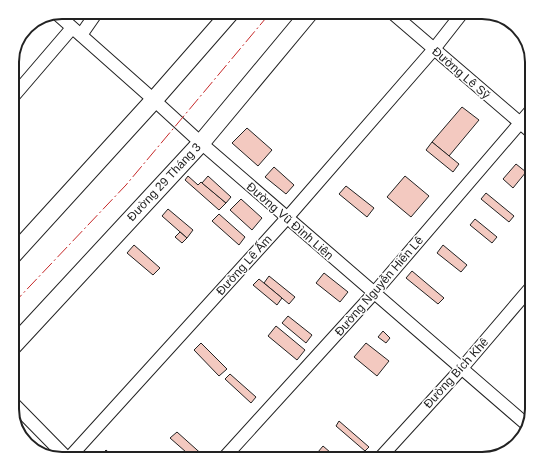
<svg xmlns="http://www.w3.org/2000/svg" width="544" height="471" font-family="Helvetica,sans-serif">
  <rect width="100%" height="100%" fill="#fff"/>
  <g fill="#f3c9c0" stroke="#222">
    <path d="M462,107L479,120L449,156L432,142Z"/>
    <path d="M247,128L272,150L258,166L232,143Z"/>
    <path d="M432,142L459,164L453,172L426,150Z"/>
    <path d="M516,164L526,172L513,188L503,179Z"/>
    <path d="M274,167L294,185L286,194L265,177Z"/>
    <path d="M188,176L198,185L201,182L226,203L219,210L185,180Z"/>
    <path d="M208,176L231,197L226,203L202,183Z"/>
    <path d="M405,176L429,196L411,217L387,197Z"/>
    <path d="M346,186L374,208L367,217L339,194Z"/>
    <path d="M486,193L514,216L509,222L481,199Z"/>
    <path d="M241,199L262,218L252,230L230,210Z"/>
    <path d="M168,209L193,230L187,238L162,216Z"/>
    <path d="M219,214L245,237L239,245L212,221Z"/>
    <path d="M475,219L497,237L492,243L470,225Z"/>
    <path d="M180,232L187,238L182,243L175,237Z"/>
    <path d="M134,245L160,268L153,275L127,253Z"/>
    <path d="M443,245L467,265L461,272L437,253Z"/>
    <path d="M412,271L444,298L438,304L406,278Z"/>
    <path d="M324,273L348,292L340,302L316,283Z"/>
    <path d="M269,276L295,297L289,304L264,283Z"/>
    <path d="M259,279L282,298L277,305L253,285Z"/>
    <path d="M288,316L312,335L306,343L282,323Z"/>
    <path d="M276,326L305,350L297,360L268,336Z"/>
    <path d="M383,331L390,338L386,343L378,337Z"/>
    <path d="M201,343L227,369L219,376L194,350Z"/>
    <path d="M366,343L389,361L377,376L354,357Z"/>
    <path d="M230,374L256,397L251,403L225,379Z"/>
    <path d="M339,421L369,447L365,451L336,426Z"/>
    <path d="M177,432L206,458L205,459H194L170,438Z"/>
    <path d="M323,446L338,459H326L318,452Z"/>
    <path d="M106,450L116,459H98Z"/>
  </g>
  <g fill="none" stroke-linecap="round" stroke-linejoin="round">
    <defs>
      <g id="street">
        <path d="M391,12L532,133"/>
        <path d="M57,14L154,100L201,143L526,424"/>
        <path d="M81,35L97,12"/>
        <path d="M12,98L72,28"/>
        <path d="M12,402L68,459"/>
        <path d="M68,459L287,218L434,49L463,12"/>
        <path d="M223,459L374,293L532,109"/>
        <path d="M379,459L462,368L532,286"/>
      </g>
      <g id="secondary">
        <path d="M12,256L154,100L231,12"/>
        <path d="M12,347L201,143L310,12"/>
      </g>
    </defs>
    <use href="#street" stroke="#222" stroke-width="14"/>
    <use href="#secondary" stroke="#222" stroke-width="19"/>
    <use href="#street" stroke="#fff" stroke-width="12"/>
    <use href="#secondary" stroke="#fff" stroke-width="17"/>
    <path stroke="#c62828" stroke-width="1" stroke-dasharray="14 3 2 3" stroke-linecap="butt" d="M12,305L126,185L271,12"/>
  </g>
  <g text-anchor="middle" stroke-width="3" stroke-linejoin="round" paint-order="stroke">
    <g font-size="12" fill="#222" stroke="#fff">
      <text transform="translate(461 73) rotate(41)" y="4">Đường Lê Sỹ</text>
      <text transform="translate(164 182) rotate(-47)" y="4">Đường 29 Tháng 3</text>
      <text transform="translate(290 221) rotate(41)" y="4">Đường Vũ Đình Liên</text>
      <text transform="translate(244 265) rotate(-48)" y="4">Đường Lê Ấm</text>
      <text transform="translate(379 286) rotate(-49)" y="4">Đường Nguyễn Hiến Lê</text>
      <text transform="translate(456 373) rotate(-48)" y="4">Đường Bích Khê</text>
    </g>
  </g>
  <path d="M0 0H544V471H0ZM62 19H482A43 43 0 0 1 525 62V409A43 43 0 0 1 482 452H62A43 43 0 0 1 19 409V62A43 43 0 0 1 62 19Z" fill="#fff" fill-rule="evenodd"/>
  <path fill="none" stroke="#222" stroke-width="2" d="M62 19H482A43 43 0 0 1 525 62V409A43 43 0 0 1 482 452H62A43 43 0 0 1 19 409V62A43 43 0 0 1 62 19Z"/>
</svg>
